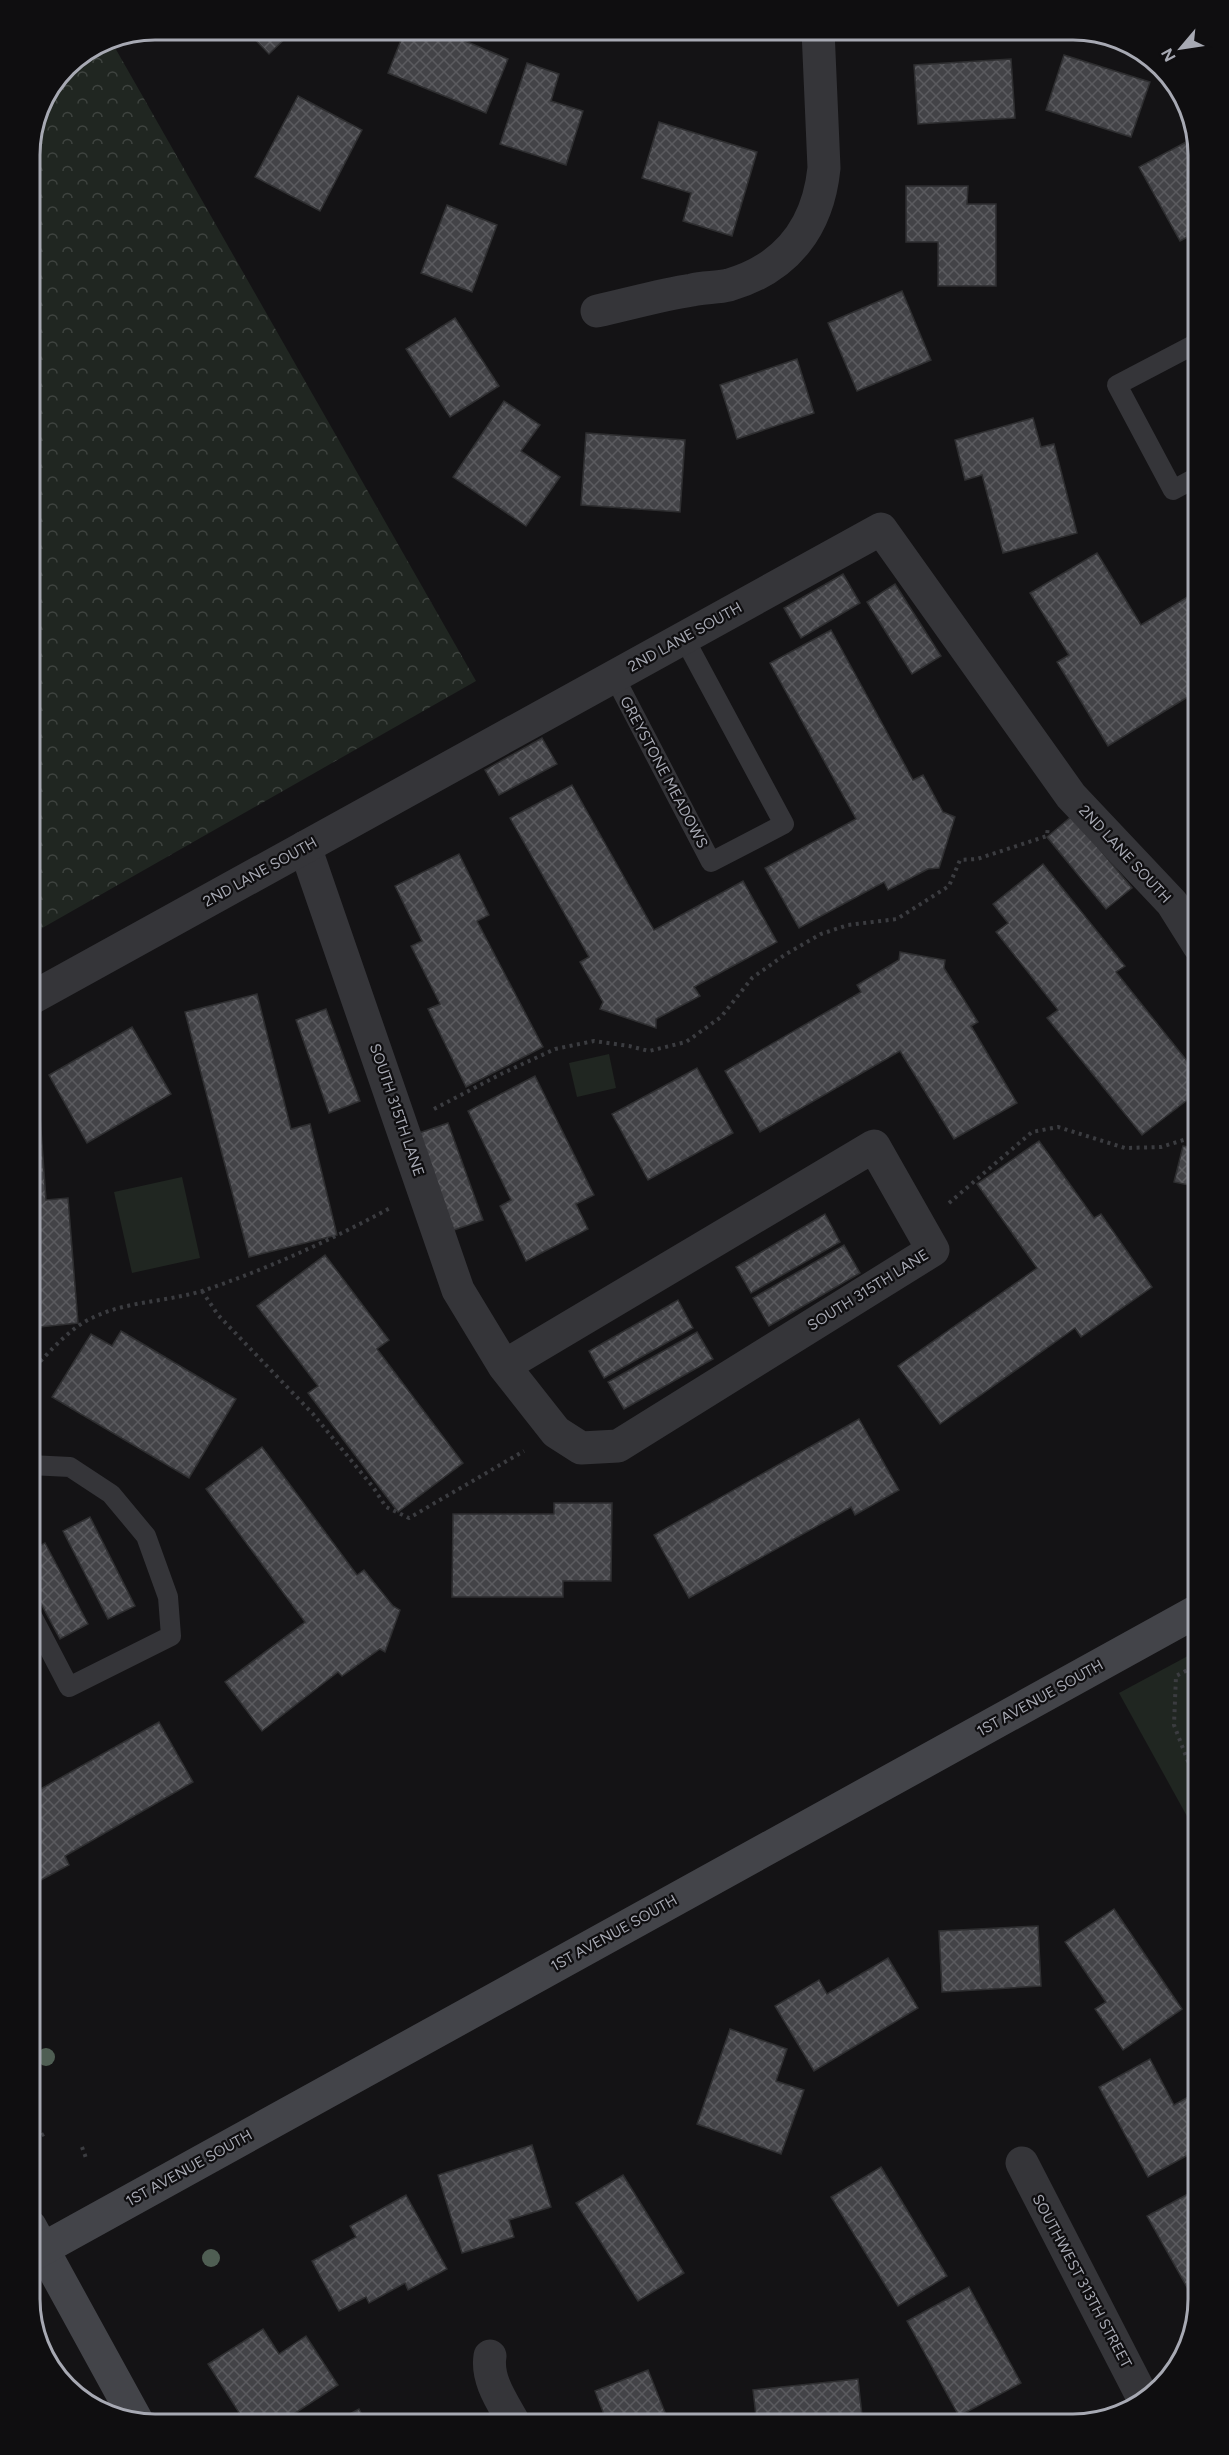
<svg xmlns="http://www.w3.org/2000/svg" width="1229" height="2455" font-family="Figtree,sans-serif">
  <defs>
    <pattern id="forest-crowns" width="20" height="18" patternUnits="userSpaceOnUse" patternTransform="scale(1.5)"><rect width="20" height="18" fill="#202621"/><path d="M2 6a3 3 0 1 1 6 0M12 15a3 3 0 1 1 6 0" fill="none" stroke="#3e433f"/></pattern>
    <pattern id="building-cross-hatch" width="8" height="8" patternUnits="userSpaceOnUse" patternTransform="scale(1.5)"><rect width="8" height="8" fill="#434347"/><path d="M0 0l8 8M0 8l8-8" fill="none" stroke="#5b5b5f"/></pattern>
  </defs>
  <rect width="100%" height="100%" fill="#141315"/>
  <g fill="#202621">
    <path d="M609,1054L616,1088L577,1097L569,1063Z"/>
    <path d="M182,1177L200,1258L132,1273L114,1192Z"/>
    <path d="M1199,1650V1838L1119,1693Z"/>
  </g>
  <path fill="url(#forest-crowns)" d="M110,39L476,681L30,935V147L43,100L67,66Z"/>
  <g fill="url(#building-cross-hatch)" stroke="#2e2e30" stroke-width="1.5">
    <path d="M246,30H294L269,54Z"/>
    <path d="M405,30H439L508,59L486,113L388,73Z"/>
    <path d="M1064,55L1150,82L1131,137L1046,110Z"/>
    <path d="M1011,59L1015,118L918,124L914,65Z"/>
    <path d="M527,63L559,74L551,101L583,111L566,165L500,144Z"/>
    <path d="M298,96L362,130L320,211L255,177Z"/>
    <path d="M659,122L757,152L732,236L683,221L691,193L642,178Z"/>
    <path d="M1186,142L1199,166V231L1180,241L1139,167Z"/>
    <path d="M906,186H968L967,204H996V286H938V242H906Z"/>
    <path d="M447,205L497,225L472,292L421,273Z"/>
    <path d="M902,291L931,360L857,391L828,323Z"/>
    <path d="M455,318L499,386L450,417L406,349Z"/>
    <path d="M797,359L814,413L737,439L720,385Z"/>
    <path d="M504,401L540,425L521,451L560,477L526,526L453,477Z"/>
    <path d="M1033,418L1041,447L1054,444L1077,533L1003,553L982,475L965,480L955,440Z"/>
    <path d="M586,433L685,440L680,512L581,505Z"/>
    <path d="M1097,553L1141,625L1199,590V690L1108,746L1057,662L1069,655L1030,593Z"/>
    <path d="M843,574L860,603L801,638L784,608Z"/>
    <path d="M895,584L941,656L912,674L867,602Z"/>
    <path d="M831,630L913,780L923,775L943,812L955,817L939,868L928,869L888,890L884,882L799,928L765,868L856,819L770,663Z"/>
    <path d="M542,738L557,764L499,795L485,770Z"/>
    <path d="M572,785L654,930L743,881L777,942L694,987L700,996L656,1019V1028L600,1009L603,1002L580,962L589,957L510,818Z"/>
    <path d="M1072,816L1132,888L1106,909L1047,837Z"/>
    <path d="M459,854L489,915L477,921L543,1047L466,1087L428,1009L440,1004L411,946L422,941L395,886Z"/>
    <path d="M1043,864L1125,966L1116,972L1199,1076V1091L1142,1135L1047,1018L1058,1010L996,932L1008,923L993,904Z"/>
    <path d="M900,952L945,960L944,968L978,1022L971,1026L1017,1103L954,1139L900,1051L760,1132L725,1071L861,992L857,985L899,960Z"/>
    <path d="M257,994L291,1129L310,1124L337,1235L249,1257L185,1012Z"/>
    <path d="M326,1009L360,1101L329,1113L296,1020Z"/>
    <path d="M132,1027L171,1094L87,1143L49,1075Z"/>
    <path d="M697,1068L733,1133L648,1180L612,1114Z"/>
    <path d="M535,1076L594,1195L576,1204L588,1229L526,1261L500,1206L511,1200L468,1111Z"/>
    <path d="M40,1116L46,1200L68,1198L78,1323L30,1328V1117Z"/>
    <path d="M448,1123L483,1220L451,1231L416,1134Z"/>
    <path d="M1039,1141L1094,1218L1101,1214L1152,1287L1081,1337L1075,1328L940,1424L898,1366L1037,1268L977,1184Z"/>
    <path d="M1183,1146L1199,1149V1187L1174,1182Z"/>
    <path d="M1199,1199V1227L1193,1226Z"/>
    <path d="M825,1214L840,1242L751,1293L736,1267Z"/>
    <path d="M844,1245L860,1273L769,1326L753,1298Z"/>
    <path d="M325,1255L389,1340L377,1349L463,1463L398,1512L308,1393L318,1386L257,1306Z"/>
    <path d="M678,1300L693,1328L604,1378L589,1351Z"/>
    <path d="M121,1331L236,1399L189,1478L52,1397L91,1334L112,1346Z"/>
    <path d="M697,1332L713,1359L624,1409L608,1382Z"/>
    <path d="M859,1419L899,1490L855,1515L851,1507L689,1598L654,1535Z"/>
    <path d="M262,1447L357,1575L364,1570L393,1606L400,1610L385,1652L380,1649L342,1676L338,1672L262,1731L225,1682L305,1622L206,1489Z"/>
    <path d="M554,1503H612L611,1581H563V1597H452L453,1514H554Z"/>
    <path d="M90,1517L135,1606L108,1619L63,1531Z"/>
    <path d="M45,1543L88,1624L60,1639L30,1583V1551Z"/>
    <path d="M159,1722L193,1782L65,1856L69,1865L30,1886V1795Z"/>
    <path d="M1114,1909L1182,2009L1123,2050L1095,2009L1106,2002L1065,1942Z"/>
    <path d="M1038,1926L1041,1986L942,1992L939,1931Z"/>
    <path d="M888,1958L918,2008L814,2071L775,2006L819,1980L827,1994Z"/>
    <path d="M730,2029L787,2049L776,2081L804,2090L781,2154L697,2124Z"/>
    <path d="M1150,2059L1174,2105L1199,2091V2149L1148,2177L1099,2087Z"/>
    <path d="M532,2145L551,2207L509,2220L514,2237L462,2253L438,2175Z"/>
    <path d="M881,2167L947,2276L898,2306L831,2197Z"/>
    <path d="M623,2175L684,2273L638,2301L576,2203Z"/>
    <path d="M1199,2188V2300L1197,2305L1147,2216Z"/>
    <path d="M406,2195L447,2269L408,2290L405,2283L369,2303L366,2297L339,2311L312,2261L356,2237L350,2226Z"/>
    <path d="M969,2287L1021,2383L959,2416L907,2321Z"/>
    <path d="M263,2329L279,2354L306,2336L338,2385L277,2425H247L208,2364Z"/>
    <path d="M648,2370L670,2425H608L595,2391Z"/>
    <path d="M858,2379L863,2425H757L753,2390Z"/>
    <path d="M359,2409L367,2425H329Z"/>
  </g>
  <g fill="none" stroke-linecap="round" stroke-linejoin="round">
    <g stroke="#3b3c40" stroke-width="4" stroke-dasharray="3 4.5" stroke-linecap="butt">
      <path d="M434,1109L501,1074L555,1049L594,1041L629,1046L649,1051L686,1042L721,1017L752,978L786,954L821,934L848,925L897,919L949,886L960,860L977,859L1047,836L1048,826"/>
      <path d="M949,1203L1032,1132L1058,1127L1125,1148L1161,1147L1190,1138L1199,1132"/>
      <path d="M202,1291L218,1315L313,1414L373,1487L386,1507L409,1518L524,1451"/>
      <path d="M30,1372C48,1354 68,1329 92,1318C128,1300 171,1302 208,1289C272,1267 333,1239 392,1207"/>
      <path d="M1199,1790L1174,1725L1176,1676L1199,1664"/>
      <path d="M35,2139L44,2134"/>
      <path d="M82,2147L86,2158"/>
    </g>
    <g stroke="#353539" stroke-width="20">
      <path d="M1199,476L1173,490L1117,385L1199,342"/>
      <path d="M614,676L711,862L784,824L684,638"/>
      <path d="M30,1612L69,1687L171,1636L168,1597L146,1536L111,1494L70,1467L30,1465"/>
    </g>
    <g stroke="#353539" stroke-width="33">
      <path d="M597,311C629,304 660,295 692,290C704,287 717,288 729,285C787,268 818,227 824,168L818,30"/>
      <path d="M305,847L458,1290L504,1366L556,1432L581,1448L618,1446L933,1250L874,1146L504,1366"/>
      <path d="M30,999L881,529L1071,796L1172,903L1199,946"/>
      <path d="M1022,2163L1143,2398"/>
      <path d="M490,2356C486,2381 504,2404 515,2425"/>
    </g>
    <g stroke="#434449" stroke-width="33">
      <path d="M30,2226L137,2421"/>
      <path d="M30,2256L1199,1610"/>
    </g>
  </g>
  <g fill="#4f5e53">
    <circle cx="46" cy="2057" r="9"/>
    <circle cx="211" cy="2258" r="9"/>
  </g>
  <g text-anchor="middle" stroke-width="4.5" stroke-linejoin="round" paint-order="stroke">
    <g font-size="15" fill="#a7a9b3" stroke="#0f0e10">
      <text transform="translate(685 637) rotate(-29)" y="5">2ND LANE SOUTH</text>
      <text transform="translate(664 772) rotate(62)" y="5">GREYSTONE MEADOWS</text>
      <text transform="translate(1125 854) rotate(47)" y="5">2ND LANE SOUTH</text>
      <text transform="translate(260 872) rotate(-29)" y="5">2ND LANE SOUTH</text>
      <text transform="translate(397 1110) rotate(71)" y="5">SOUTH 315TH LANE</text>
      <text transform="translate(868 1290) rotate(-32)" y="5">SOUTH 315TH LANE</text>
      <text transform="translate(1040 1698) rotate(-29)" y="5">1ST AVENUE SOUTH</text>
      <text transform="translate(614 1933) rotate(-29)" y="5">1ST AVENUE SOUTH</text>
      <text transform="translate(189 2168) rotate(-29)" y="5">1ST AVENUE SOUTH</text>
      <text transform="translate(1082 2281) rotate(62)" y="5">SOUTHWEST 313TH STREET</text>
    </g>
  </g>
  <path d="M0 0H1229V2455H0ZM155 40H1073A115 115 0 0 1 1188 155V2299A115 115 0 0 1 1073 2414H155A115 115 0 0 1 40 2299V155A115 115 0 0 1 155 40Z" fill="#0f0e10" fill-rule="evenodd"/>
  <path fill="none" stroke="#a7a9b3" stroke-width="3" d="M155 40H1073A115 115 0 0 1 1188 155V2299A115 115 0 0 1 1073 2414H155A115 115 0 0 1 40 2299V155A115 115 0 0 1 155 40Z"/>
  <g transform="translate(1181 48) rotate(241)" stroke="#0f0e10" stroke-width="4.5" paint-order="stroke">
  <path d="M0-4.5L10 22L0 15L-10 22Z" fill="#a7a9b3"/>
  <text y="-9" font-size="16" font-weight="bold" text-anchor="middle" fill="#a7a9b3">N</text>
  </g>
</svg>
